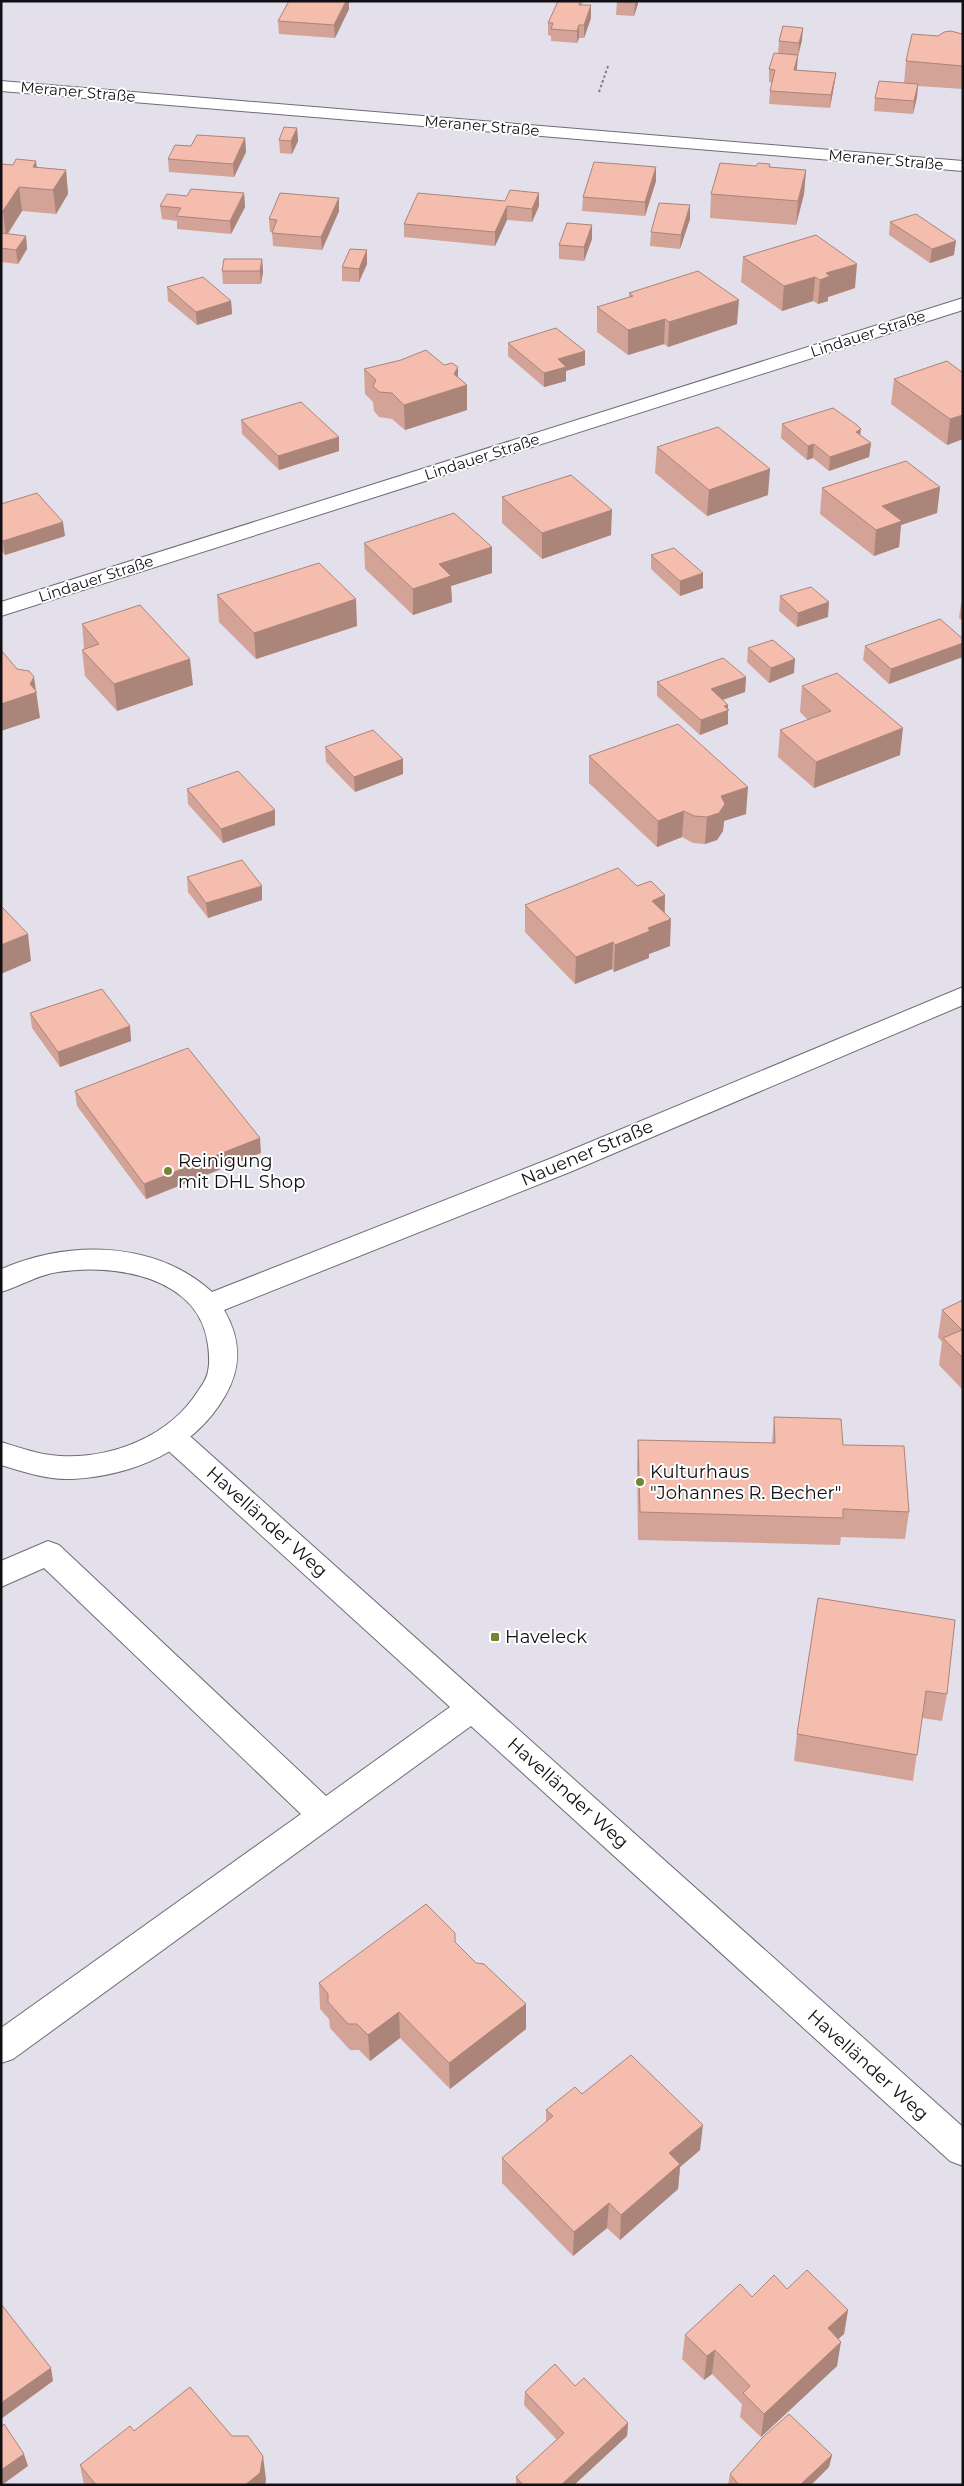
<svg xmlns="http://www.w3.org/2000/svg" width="964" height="2486" font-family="Montserrat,sans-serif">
  <rect width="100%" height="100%" fill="#e3e0eb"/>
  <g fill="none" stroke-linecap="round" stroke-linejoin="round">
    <defs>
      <g id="minor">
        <path d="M1,81L963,161V171L1,91Z"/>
        <path d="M963,298V310L1,616V602Z"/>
        <path d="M172,1426L182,1429L963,2127V2166L950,2161L471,1726L13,2059L1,2063V2028L301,1814L44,1568L1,1587V1561L48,1541L59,1545L326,1796L450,1707L162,1445L157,1437L162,1429Z"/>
      </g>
      <path id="major" d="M963,987V1005L570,1172L224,1310C241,1339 242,1367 225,1396C194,1450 133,1476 72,1479C47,1480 24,1472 1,1465V1442C21,1448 40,1455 60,1456C112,1459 170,1436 198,1391C202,1385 207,1379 208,1371C210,1363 209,1353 208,1345C200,1276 113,1263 58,1272C37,1275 21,1286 1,1292V1269L4,1268C71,1240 156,1241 212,1292L552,1158Z"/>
    </defs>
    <use href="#minor" stroke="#6e6c75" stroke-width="2"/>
    <use href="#major" stroke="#6e6c75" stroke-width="2"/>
    <path stroke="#7e7c83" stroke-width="2" stroke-dasharray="2.5 2.5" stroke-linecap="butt" d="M599,92L608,66"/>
    <use href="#minor" fill="#fff" fill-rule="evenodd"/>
    <use href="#major" fill="#fff" fill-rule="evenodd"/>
  </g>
  <g fill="#d2a396">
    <path d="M583,1L582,5L591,18L584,38H579L577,43L551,41V36L548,35V23Z"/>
    <path d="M617,1L638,4L634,16L616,15Z"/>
    <path d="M349,9L335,38L279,34L278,21Z"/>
    <path d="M938,36H963V89L918,86L917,97L913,114L874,111L875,98L904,83L906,61Z"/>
    <path d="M802,40L798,56L796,70L836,73L834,86L830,108L769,104L770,91L772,83L769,82V69L778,53L779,41Z"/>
    <path d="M297,128L298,141L292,154L280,153L279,140Z"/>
    <path d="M245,138L246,152L234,177L169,172L168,159L191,146Z"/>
    <path d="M1,164L66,170L68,194L56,214L22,211L8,234L26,236L27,249L18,264L1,262Z"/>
    <path d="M656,167V181L645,216L582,211L583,197Z"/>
    <path d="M770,167L806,170L804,194L796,225L710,218L711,194Z"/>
    <path d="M244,193L245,207L231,234L177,229V221L162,219L160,206Z"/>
    <path d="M539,193V206L532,222L507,220L495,246L404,237V224L505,201Z"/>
    <path d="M339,198V211L322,250L273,246L272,232H270L269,219Z"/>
    <path d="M690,219L680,249L650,246L651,232Z"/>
    <path d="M890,222L954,255L930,263L889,235Z"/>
    <path d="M592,225V239L584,261L559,259V245Z"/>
    <path d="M816,235L855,288L828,297V301L818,304L813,301L782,311L741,282L743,257Z"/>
    <path d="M367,250V264L359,282L342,281V267Z"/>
    <path d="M262,259L263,272L261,284H223L222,271Z"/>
    <path d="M167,287L231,301L232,314L197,325L168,301Z"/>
    <path d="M629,293L737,324L668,347L664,344L628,355L597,332V307L629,297Z"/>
    <path d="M508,343L585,365L566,371V381L544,387L508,356Z"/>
    <path d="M364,369L458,377L467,385V410L405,430L392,419L379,417L374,411L373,402L365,394Z"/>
    <path d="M963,373V439L947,445L891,404L894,379Z"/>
    <path d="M241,420L339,451L279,470L242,434Z"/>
    <path d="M782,424L860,435L871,443L869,457L829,471L813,458L807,460L781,438Z"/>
    <path d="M657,447L768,495L707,516L655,473Z"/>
    <path d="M940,487L937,513L901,525L899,547L874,556L820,514L822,488Z"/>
    <path d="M502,497L611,535L542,559L502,523Z"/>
    <path d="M1,504L65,536L5,555L1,551Z"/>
    <path d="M364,543L492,547V573L451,586L452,602L413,615L365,569Z"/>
    <path d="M651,555L703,588L680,596L651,569Z"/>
    <path d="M217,595L357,626L256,659L219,622Z"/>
    <path d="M780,596L828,617L797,627L779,611Z"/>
    <path d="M963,603V621L959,618L961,604Z"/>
    <path d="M82,624L193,685L117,711L85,676L82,650L84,649Z"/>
    <path d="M963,639L889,684L863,660L865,646Z"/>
    <path d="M748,648L794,673L769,683L747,662Z"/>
    <path d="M746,677L745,692L723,700L728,705V724L700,735L657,696V682Z"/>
    <path d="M802,686L900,755L814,788L778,757L780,730L808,720L800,712Z"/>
    <path d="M325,747L403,759V774L355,792L326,762Z"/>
    <path d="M589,756L746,814L724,821L723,831L717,840L705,844L693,843L682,837L657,847L589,783Z"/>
    <path d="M187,789L275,810V825L223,843L188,804Z"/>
    <path d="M187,877L262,886V900L208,918L188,892Z"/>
    <path d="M637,886L665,895V913L670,946L649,954V958L614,972L612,969L575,984L525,932V905Z"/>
    <path d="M30,1013L130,1026L131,1041L60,1067L32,1028Z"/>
    <path d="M75,1091L261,1153L146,1199L77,1106Z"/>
    <path d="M963,1300V1390L939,1365L942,1342L938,1337L942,1310Z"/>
    <path d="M774,1417L843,1445L909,1512L905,1539L841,1537L840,1545L638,1540L637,1467L638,1440L772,1443Z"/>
    <path d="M818,1598L947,1694L942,1721L922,1718L913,1781L794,1761L797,1734Z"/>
    <path d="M455,1942L476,1963L526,2004V2029L450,2089L400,2038L370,2061L359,2050H350L330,2028L329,2019L320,2009L319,1983Z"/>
    <path d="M582,2094L700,2150L680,2167L678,2189L620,2240L607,2228L573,2256L502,2183V2158L546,2122V2110Z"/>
    <path d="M787,2289L848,2310L844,2334L838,2339L837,2366L761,2437L740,2417L742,2404L712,2374L704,2380L682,2359L685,2335L752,2297Z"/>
    <path d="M575,2386L628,2423L627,2436L574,2485H516V2477L557,2440L524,2405L525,2392Z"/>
    <path d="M134,2431L266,2479L265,2485H84L80,2465Z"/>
    <path d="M832,2455L829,2467L811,2485H728L730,2474Z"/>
  </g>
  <g fill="#ab847a">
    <path d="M346,1H349V9L335,38L334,25Z"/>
    <path d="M635,1H638V4L634,16Z"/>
    <path d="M591,5V18L584,38V25Z"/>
    <path d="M579,25V38L577,43V31Z"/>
    <path d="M803,28L802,40L798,56L799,43Z"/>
    <path d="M798,55L797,68L793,83L794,70Z"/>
    <path d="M836,73L834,86L830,108L831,95Z"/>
    <path d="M918,84L917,97L913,114L914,101Z"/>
    <path d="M297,128L298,141L292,154L291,141Z"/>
    <path d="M245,138L246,152L234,177L233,164Z"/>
    <path d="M36,161L39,185L33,167Z"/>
    <path d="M656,167V181L645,216V202Z"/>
    <path d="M66,170L68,194L56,214L53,190Z"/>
    <path d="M806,170L804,194L796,225L798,201Z"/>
    <path d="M19,187L22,211L6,236L3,211Z"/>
    <path d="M244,193L245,207L231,234L230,221Z"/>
    <path d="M539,193V206L532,222V209Z"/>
    <path d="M339,198V211L322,250L321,237Z"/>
    <path d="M690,205V219L680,249L681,235Z"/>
    <path d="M507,206V220L495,246V232Z"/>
    <path d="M592,225V239L584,261V247Z"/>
    <path d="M26,236L27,249L18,264L16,250Z"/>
    <path d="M956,241L954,255L930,263L932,249Z"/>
    <path d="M367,250V264L359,282V269Z"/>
    <path d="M262,259L263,272L261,284L260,271Z"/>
    <path d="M857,264L855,288L828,297V301L818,304L820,280L826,273Z"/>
    <path d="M815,277L813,301L782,311L784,286Z"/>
    <path d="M739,300L737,324L668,347L669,322Z"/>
    <path d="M231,301L232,314L197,325L196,312Z"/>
    <path d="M665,319L664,344L628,355V330Z"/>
    <path d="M585,351V365L566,371V381L544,387V373L558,359Z"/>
    <path d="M458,367V388L467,385V410L405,430L404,405L454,374Z"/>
    <path d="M963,415V439L947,445L950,419Z"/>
    <path d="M861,429L859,443L856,432Z"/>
    <path d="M339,437V451L279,470L278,456Z"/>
    <path d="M871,443L869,457L829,471L830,457Z"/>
    <path d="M814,444L813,458L807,460L808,446Z"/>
    <path d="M770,469L768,495L707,516L709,490Z"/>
    <path d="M940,487L937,513L901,525L899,547L874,556L876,530L882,506Z"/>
    <path d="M612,510L611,535L542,559V533Z"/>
    <path d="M63,522L65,536L5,555L3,541Z"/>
    <path d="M492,547V573L451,586L452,602L413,615V589L439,564Z"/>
    <path d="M703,573V588L680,596V581Z"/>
    <path d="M356,599L357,626L256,659L254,633Z"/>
    <path d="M829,602L828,617L797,627L798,613Z"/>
    <path d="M963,643V657L889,684L891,669Z"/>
    <path d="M190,659L193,685L117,711L114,684Z"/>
    <path d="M795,659L794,673L769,683L771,668Z"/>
    <path d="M34,677L40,718L1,731V704L30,684Z"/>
    <path d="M746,677L745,692L710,704L711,689Z"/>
    <path d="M728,705V724L700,735L701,720L724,706Z"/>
    <path d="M903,728L900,755L814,788L816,762Z"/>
    <path d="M403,759V774L355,792L354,777Z"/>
    <path d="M748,787L746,814L724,821L723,831L717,840L705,844L707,817L721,796Z"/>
    <path d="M275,810V825L223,843L221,829Z"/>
    <path d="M684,811L682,837L657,847L658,821Z"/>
    <path d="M262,886V900L208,918L206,903Z"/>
    <path d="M665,895L664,922L671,919L670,946L649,954V958L614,972L615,945L652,901Z"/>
    <path d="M28,934L31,961L1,974V945Z"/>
    <path d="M613,942L612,969L575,984L576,957Z"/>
    <path d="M130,1026L131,1041L60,1067L58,1052Z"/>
    <path d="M260,1138L261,1153L146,1199L144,1184Z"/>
    <path d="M526,2004V2029L450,2089L449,2063Z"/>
    <path d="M399,2012L400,2038L370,2061L368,2035Z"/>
    <path d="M703,2125L700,2150L680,2167L678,2189L620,2240L621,2215L669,2153Z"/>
    <path d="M609,2203L607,2228L573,2256L574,2232Z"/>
    <path d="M848,2310L844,2334L824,2352L828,2328Z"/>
    <path d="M841,2342L837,2366L761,2437L764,2414Z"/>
    <path d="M715,2350L712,2374L704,2380L707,2356Z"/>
    <path d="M51,2368L53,2381L1,2419V2403Z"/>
    <path d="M628,2423L627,2436L574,2485H561Z"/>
    <path d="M24,2454L28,2466L2,2485H1V2470Z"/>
    <path d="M832,2455L829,2467L811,2485H800Z"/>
    <path d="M263,2456L266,2479L265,2485H245Z"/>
  </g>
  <g fill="#f4bdae" stroke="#ab847a">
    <path d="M289,1H346L334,25L278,21Z"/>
    <path d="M558,1H580L579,5H591L584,25H579L577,31L551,29L553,23H548Z"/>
    <path d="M617,1H635V3L617,2Z"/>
    <path d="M783,26L803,28L799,43L779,41Z"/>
    <path d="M951,31L962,34L963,36V66L906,61L912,34L938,36L944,32Z"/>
    <path d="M774,53L798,55L794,70L836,73L831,95L770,91L775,70L769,69Z"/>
    <path d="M879,81L918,84L914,101L875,98Z"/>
    <path d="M284,127L297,128L291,141L279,140Z"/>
    <path d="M197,135L245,138L233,164L168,159L175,145L191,146Z"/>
    <path d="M16,159L36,161L33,167L66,170L53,190L19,187L3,211H1V164L13,165Z"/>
    <path d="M594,162L656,167L645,202L583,197Z"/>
    <path d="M720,163L756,166L758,163L770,164L769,167L806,170L798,201L711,194Z"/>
    <path d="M191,189L244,193L230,221L176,216L181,208L160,206L167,194L187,196Z"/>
    <path d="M510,190L539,193L532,209L507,206L495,232L404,224L418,193L505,201Z"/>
    <path d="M280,193L339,198L321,237L272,233L277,220L269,219Z"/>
    <path d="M659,203L690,205L681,235L651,232Z"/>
    <path d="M916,214L956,241L932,249L890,222Z"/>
    <path d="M567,223L592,225L584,247L559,245Z"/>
    <path d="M1,233L26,236L16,250L1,248Z"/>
    <path d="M816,235L857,264L826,273L830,276L820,280L815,277L784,286L743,257Z"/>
    <path d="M350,249L367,250L359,269L342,267Z"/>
    <path d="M224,259H262L260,271H222Z"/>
    <path d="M698,271L739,300L669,322L665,319L628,330L597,307L633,296L629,293Z"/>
    <path d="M203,277L231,301L196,312L167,287Z"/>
    <path d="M556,328L585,351L558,359L566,367L544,373L508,343Z"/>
    <path d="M426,350L444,365L452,363L458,367L454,374L467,385L404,405L392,393L379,392L373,386L376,380L364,369L401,360Z"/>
    <path d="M947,361L963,373V415L950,419L894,379Z"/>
    <path d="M301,402L339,437L278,456L241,420Z"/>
    <path d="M833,408L857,425L861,429L856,432L871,443L830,457L814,444L808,446L782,424Z"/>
    <path d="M718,427L770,469L709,490L657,447Z"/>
    <path d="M906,461L940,487L882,506L902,521L876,530L822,488Z"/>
    <path d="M571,475L612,510L542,533L502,497Z"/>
    <path d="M37,493L63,522L3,541L1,539V504Z"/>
    <path d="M454,513L492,547L439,564L451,576L413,589L364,543Z"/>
    <path d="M674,548L703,573L680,581L651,555Z"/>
    <path d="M319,563L356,599L254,633L217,595Z"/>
    <path d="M811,587L829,602L798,613L780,596Z"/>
    <path d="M140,605L190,659L114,684L82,650L99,644L82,624Z"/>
    <path d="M940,619L963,639V643L891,669L865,646Z"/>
    <path d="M773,640L795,659L771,668L748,648Z"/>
    <path d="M1,650L17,669L29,671L34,677L30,684L37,692L1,704Z"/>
    <path d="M723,658L746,677L711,689L728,705L724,706L729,710L701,720L657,682Z"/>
    <path d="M837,673L903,728L816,762L780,730L831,711L802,686Z"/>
    <path d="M678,724L748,787L721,796L725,804L719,813L707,817L694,816L684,811L658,821L589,756Z"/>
    <path d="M373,730L403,759L354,777L325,747Z"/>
    <path d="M238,771L275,810L221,829L187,789Z"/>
    <path d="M242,860L262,886L206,903L187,877Z"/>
    <path d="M618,868L637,886L651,881L665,895L652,901L671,919L648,928L650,931L615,945L613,942L576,957L525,905Z"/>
    <path d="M1,906L28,934L1,945Z"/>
    <path d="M102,989L130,1026L58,1052L30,1013Z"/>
    <path d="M188,1048L260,1138L144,1184L75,1091Z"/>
    <path d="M963,1300V1358L943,1338L962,1330L942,1310Z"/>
    <path d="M774,1417L841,1419L843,1445L904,1446L909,1512L843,1509V1518L640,1512L638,1440L775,1443Z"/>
    <path d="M818,1598L955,1620L947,1694L926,1691L917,1755L797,1734Z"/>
    <path d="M426,1904L455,1933V1942L476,1963L484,1964L526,2004L449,2063L399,2012L368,2035L357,2024H348L328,2002V1994L319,1983Z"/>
    <path d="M631,2055L703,2125L669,2153L680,2164L621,2215L609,2203L574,2232L502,2158L553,2116L546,2110L575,2087L582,2094Z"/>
    <path d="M807,2270L848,2310L828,2328L841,2342L764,2414L743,2393L750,2386L715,2350L707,2356L685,2335L740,2284L752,2297L774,2275L787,2289Z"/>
    <path d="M1,2304L51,2368L1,2403Z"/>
    <path d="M555,2364L575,2386L584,2378L628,2423L561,2485H523L516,2477L564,2433L525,2392Z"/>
    <path d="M190,2387L232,2436H248L263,2456L260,2473L245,2485H96L80,2465L130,2426L134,2431Z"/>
    <path d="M789,2414L832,2455L800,2485H739L730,2474L763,2437Z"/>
    <path d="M4,2424L24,2454L1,2470V2427Z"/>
  </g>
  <g fill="#748433" stroke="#fff" stroke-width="2">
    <circle cx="168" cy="1171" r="5"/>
    <circle cx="640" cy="1482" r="5"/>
    <rect x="490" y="1632" width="10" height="10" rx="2.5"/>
  </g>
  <g text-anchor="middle" stroke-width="4" stroke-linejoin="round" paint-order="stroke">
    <g font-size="15" fill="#100f13" stroke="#fff">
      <text transform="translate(78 92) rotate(5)" y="5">Meraner Straße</text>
      <text transform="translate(482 126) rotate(5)" y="5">Meraner Straße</text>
      <text transform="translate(886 160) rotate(5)" y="5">Meraner Straße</text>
      <text transform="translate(868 334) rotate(-18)" y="5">Lindauer Straße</text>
      <text transform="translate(482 457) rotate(-18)" y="5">Lindauer Straße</text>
      <text transform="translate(96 579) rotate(-18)" y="5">Lindauer Straße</text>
    </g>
    <g font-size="18" fill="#100f13" stroke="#fff">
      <text transform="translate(587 1153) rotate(-23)" y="6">Nauener Straße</text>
      <text transform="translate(267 1522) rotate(42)" y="6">Havelländer Weg</text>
      <text transform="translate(568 1793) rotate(42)" y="6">Havelländer Weg</text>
      <text transform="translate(868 2065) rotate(42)" y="6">Havelländer Weg</text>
    </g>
    <g font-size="18" fill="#100f13" stroke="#fff" text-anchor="start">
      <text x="178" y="1167">Reinigung<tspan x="178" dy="21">mit DHL Shop</tspan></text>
      <text x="650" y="1478">Kulturhaus<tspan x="650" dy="21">"Johannes R. Becher"</tspan></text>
      <text x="505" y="1643">Haveleck</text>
    </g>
  </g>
  <rect width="964" height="2486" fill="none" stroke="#100f13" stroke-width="5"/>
</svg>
